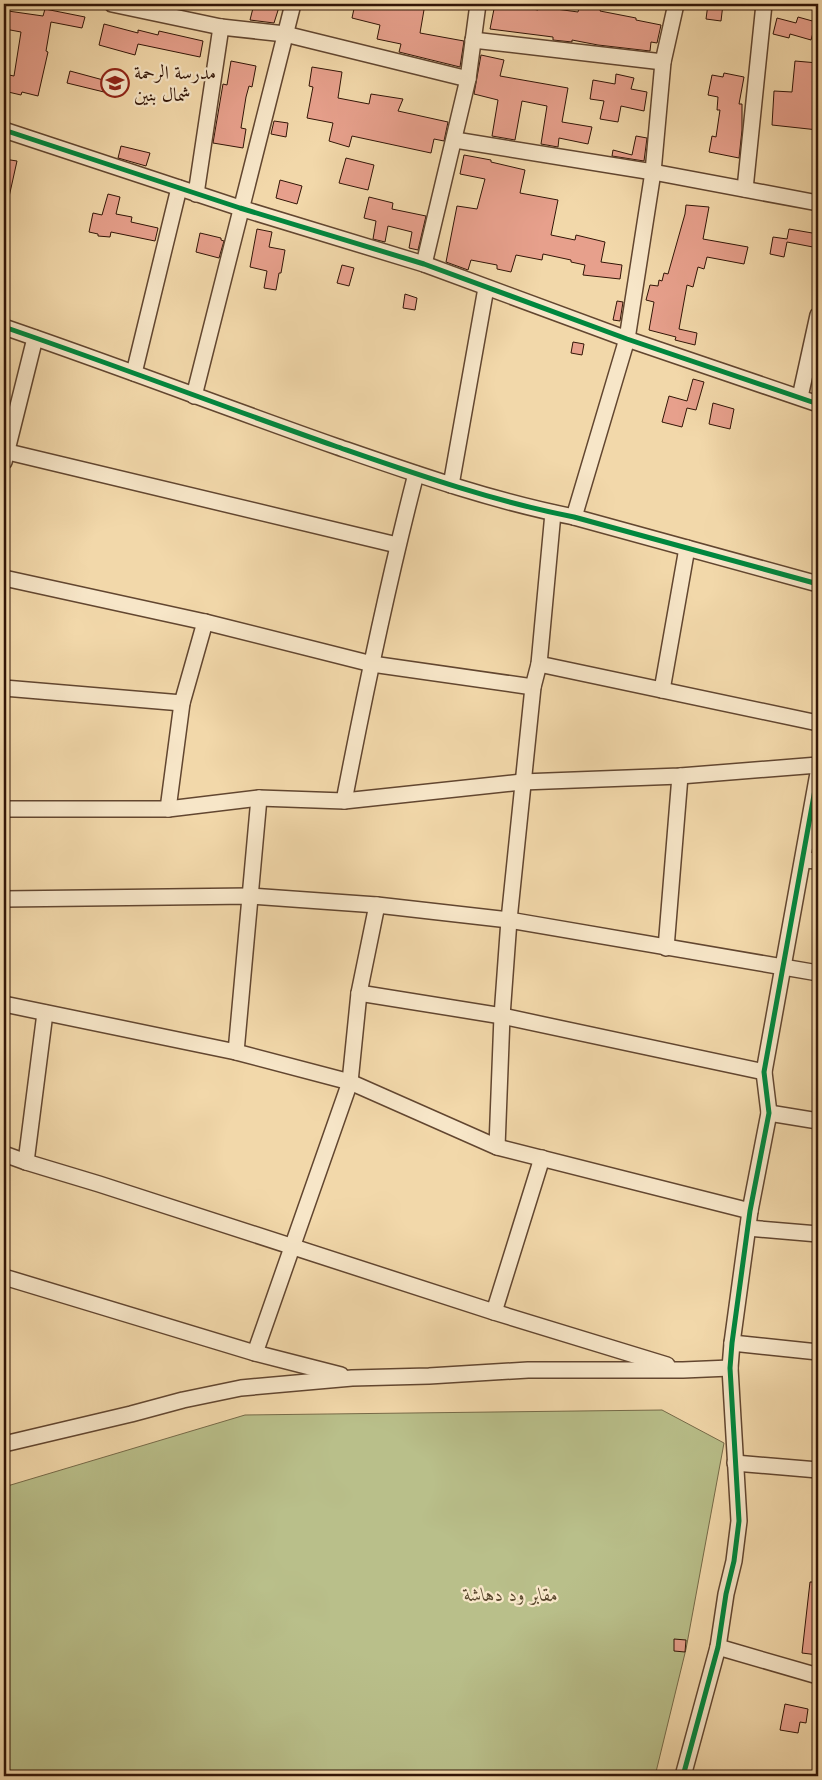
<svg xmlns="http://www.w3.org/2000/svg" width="822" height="1780" font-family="'Old Standard TT',Amiri,serif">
  <rect width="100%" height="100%" fill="#f2d8aa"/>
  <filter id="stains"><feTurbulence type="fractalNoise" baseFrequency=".004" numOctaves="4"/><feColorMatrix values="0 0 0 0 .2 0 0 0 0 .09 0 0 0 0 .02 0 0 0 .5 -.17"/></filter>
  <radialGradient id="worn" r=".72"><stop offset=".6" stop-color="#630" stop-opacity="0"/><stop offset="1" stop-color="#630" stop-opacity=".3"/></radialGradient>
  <path fill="#b9bf8a" stroke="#766a48" d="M662,1410L724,1443L686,1649L655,1776H4V1487L245,1415Z"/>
  <g fill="#e7a08c" stroke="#321507">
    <path d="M254,4H280L274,23L250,20Z"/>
    <path d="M355,4H425L420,33L464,41L460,67L399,52L401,44L377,39L380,25L352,18Z"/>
    <path d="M495,4H505L538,10V7L544,8V4H556V9L578,12L580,4H602L600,11L636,18V20L661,25L657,43L651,42L650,51L598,45L572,40V42L553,40V37L490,29Z"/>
    <path d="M708,4H723L721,21L706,19Z"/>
    <path d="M45,9L85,17L82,28L51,22L46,51L48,52L38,96L22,92L21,95L4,91V74L14,76L21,32L5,29L8,11L43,16Z"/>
    <path d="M798,17L816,22L811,40L790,34L789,38L773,34L777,18L796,23Z"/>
    <path d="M104,24L138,33V30L158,35L159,31L203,41L200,57L138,44L135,55L99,45Z"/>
    <path d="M481,55L504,60L500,76L568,88L562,122L592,127L588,144L559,138L558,147L541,144L547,106L522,101L515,140L492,136L498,100L474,94Z"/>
    <path d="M231,61L256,66L252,87L249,86L246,97L241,128L246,129L243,148L213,143L223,84L227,85Z"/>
    <path d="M795,61L818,63V130L772,125L774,91L792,92Z"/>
    <path d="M312,67L342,72L338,98L369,104L371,94L403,99L398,111L448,122L444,141L434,139L431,153L352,136L349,147L329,141L333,123L307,118L313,87L309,86Z"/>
    <path d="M70,71L107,81L104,92L67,83Z"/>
    <path d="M724,73L744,77L739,104H742V130L739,158L709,152L712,136L716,137L720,110H717L718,97L708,95L712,75L723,77Z"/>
    <path d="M616,74L634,78L631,89L647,92L644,111L621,106L618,122L600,119L604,101L590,99L593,80L615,84Z"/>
    <path d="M274,121L288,123L286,137L271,134Z"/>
    <path d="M636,136L647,138L644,161L612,156L613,150L632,155Z"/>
    <path d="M121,146L150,153L146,166L118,158Z"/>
    <path d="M464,155L491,160V162L525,170L520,193L558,200L551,235L575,240L576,235L605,242L601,262L622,265L620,279L583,275L585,265L571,262V260L543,254L542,260L516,255L511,272L497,269V265L471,260L468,270L446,262L457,206L477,209L485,179L460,174Z"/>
    <path d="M346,158L374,165L368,190L339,183Z"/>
    <path d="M4,159L17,161L9,197L4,196Z"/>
    <path d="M280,180L302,186L297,204L276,198Z"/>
    <path d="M108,194L120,197L116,214L132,217L131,222L158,228L155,241L111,232L110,237L98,236V234L89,232L93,213L102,215Z"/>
    <path d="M369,197L393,203L392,209L426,216L418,250L409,248L412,232L388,226L385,242L373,239L376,221L364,218Z"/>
    <path d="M686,205L709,207L703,239L748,247L744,264L707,257L704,269L698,267L693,287L687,285L679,329L697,333L695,345L675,340L676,337L649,330L654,302L646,300L650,285L658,286L659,280L662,281L664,273L668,274L685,214Z"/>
    <path d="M257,229L272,232L269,247L285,250L281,273H279L276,290L264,288L267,271L250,267Z"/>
    <path d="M789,229L818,234V248L787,242L784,257L770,254L773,237L787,239Z"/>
    <path d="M200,233L221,238V240L224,241L219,258L196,252Z"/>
    <path d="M342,265L354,268L349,286L337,283Z"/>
    <path d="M405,294L417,298L415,310L403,308Z"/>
    <path d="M617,301L623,302L620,321L613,320Z"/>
    <path d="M573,342L584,344L582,355L571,353Z"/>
    <path d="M693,379L704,382L696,410L687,408L682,427L662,422L669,396L687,401Z"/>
    <path d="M713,403L734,409L730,429L709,424Z"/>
    <path d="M810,1582H818V1655L802,1653Z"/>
    <path d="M674,1639L686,1640L685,1652L674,1651Z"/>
    <path d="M785,1704L808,1709L806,1723L800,1722L798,1733L780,1730Z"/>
  </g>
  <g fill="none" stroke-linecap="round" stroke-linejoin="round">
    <defs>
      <g id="street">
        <path d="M112,4L221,27L285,34L468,79"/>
        <path d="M473,40L663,62"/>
        <path d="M4,130L240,208L424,264L627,339L818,404"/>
        <path d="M455,140L653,172L818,203"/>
        <path d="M745,189L764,4"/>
        <path d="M196,194L221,27"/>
        <path d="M424,264L468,79L478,4"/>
        <path d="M4,327C115,365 224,407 335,446C413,473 492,501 574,517L818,584"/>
        <path d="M134,373L179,188"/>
        <path d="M194,396L293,4"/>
        <path d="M800,397L818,315"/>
        <path d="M4,451L397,545"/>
        <path d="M4,462L35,338"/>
        <path d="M451,485L486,288"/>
        <path d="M574,517L627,339L653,172L663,62L676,4"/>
        <path d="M4,578L205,622L372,664L533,687"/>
        <path d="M539,664L818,723"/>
        <path d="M4,688L182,703"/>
        <path d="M662,690L687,548"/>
        <path d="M344,801C365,692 388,582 416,474"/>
        <path d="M4,809H168L259,798L344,801L522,782L680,776L818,765"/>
        <path d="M168,809L182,703L205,622"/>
        <path d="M803,860L818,861"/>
        <path d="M4,899L250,896L377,905L509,920L818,973"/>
        <path d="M666,948L680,776"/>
        <path d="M359,993L502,1016L764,1072"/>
        <path d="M4,1004L236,1052L350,1082L497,1147L750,1211"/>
        <path d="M236,1052L259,798"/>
        <path d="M769,1113L818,1121"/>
        <path d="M497,1147L502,1016L509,920L533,687L539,664L553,513"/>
        <path d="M4,1154L26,1162L99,1184L494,1312L667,1365"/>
        <path d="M26,1162L45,1013"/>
        <path d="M748,1228L818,1234"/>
        <path d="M4,1277L255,1353L341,1375"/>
        <path d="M494,1312L542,1158"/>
        <path d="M732,1343L818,1352"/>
        <path d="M255,1353L350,1082L359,993L377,905"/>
        <path d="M4,1444L131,1414L183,1400L241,1388L352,1378L429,1376L528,1370H683L730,1368"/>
        <path d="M735,1463L818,1470"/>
        <path d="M718,1647L818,1676"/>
        <path d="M683,1776L718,1647L726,1594L734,1561L739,1521L730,1368L732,1343L750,1211L769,1113L764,1072L818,773"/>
      </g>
    </defs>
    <use href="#street" stroke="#624630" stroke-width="18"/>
    <use href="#street" stroke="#f7e6c8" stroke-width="15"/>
    <defs>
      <g id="cycleway">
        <path d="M4,130L240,208L424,264L627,339L818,404"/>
        <path d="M4,327C115,365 224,407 335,446C413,473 492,501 574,517L818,584"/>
        <path d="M683,1776L718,1647L726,1594L734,1561L739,1521L730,1368L732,1343L750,1211L769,1113L764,1072L818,773"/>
      </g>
    </defs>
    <use href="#cycleway" stroke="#f7e6c8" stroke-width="8"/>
    <use href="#cycleway" stroke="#00873e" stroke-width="5"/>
  </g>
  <defs>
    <symbol id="school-ring" viewBox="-11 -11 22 22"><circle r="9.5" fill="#f7e6c8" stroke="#8f2418" stroke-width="1.5"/><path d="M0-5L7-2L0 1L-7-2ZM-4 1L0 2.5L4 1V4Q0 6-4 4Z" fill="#8f2418"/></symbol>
  </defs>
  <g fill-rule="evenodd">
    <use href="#school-ring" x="99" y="67" width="32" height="32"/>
  </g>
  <g text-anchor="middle" stroke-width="4.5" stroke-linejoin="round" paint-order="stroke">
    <g font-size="19" fill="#321507" stroke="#f7e6c8" text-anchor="start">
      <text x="134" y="79">مدرسة الرحمة<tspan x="134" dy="22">شمال بنين</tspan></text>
    </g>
    <g font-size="19" font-style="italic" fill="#5a482e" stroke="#f7e6c8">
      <text x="511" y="1601">مقابر ود دهاشة</text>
    </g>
  </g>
  <rect width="822" height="1780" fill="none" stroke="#f2d8aa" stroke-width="20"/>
  <rect x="5" y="5" width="812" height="1770" fill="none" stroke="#321507" stroke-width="2.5"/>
  <rect x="10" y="10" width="802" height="1760" fill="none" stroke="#321507"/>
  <rect width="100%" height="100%" filter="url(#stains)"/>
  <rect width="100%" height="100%" fill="url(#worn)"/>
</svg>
